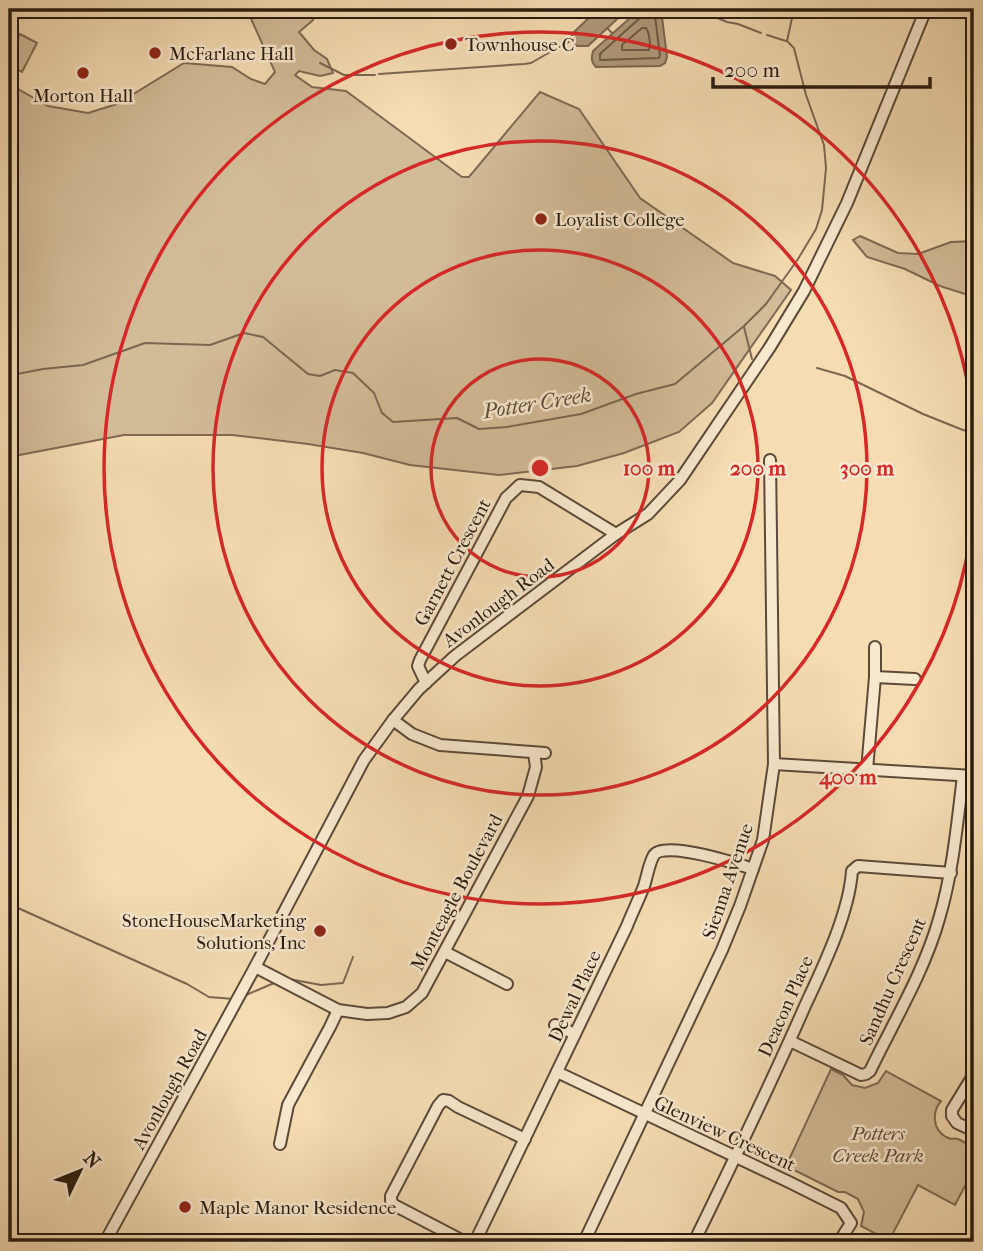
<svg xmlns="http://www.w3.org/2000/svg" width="983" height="1251" font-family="'IM FELL French Canon',serif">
  <rect width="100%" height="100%" fill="#f5dcb3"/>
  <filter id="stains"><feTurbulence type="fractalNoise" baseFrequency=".00286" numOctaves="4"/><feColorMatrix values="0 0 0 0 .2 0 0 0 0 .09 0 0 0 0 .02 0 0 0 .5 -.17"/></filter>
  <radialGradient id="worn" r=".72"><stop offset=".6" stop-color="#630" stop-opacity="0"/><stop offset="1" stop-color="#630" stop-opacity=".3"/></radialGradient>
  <g fill="#d2bb97" stroke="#7e6a53" stroke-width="2">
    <path d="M243,9H318L319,12L312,21L299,32L314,50L327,59L333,73L320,76L299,71L295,75L312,87L346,91L462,177H469L540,92L579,109L640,198L733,263L775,276L791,290L712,403L679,432L624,453L577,466L499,475L410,465L363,453L308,444L232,435H124L9,457V84L48,106L88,113L117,104L184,63L232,67L251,79L265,84L275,72L248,12Z"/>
    <path d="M20,34L37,43L22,72L9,65V55Z"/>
    <path d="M860,236L898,253L918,254L951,242L974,241V297L940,286L905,269L867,257L853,240Z"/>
    <path d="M831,1069L843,1075L852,1085L865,1088L878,1083L886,1071L941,1101C932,1112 932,1129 946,1137C955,1141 949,1137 958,1139C963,1141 969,1145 974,1148V1169L955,1205L918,1185L889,1241L861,1226L864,1212L858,1199L845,1192H838L786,1166Z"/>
  </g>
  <g fill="#b09a7b" stroke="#7a6750" stroke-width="2">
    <path d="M598,9H628L588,46H577L572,41V34Z"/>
    <path d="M640,9H661L667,57L665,63L660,66L596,67C591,62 591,58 593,51Z"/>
  </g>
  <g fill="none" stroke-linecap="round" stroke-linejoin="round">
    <g stroke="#6c5a45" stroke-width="2">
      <path d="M644,9L641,17L600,54V60L659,58L660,55L654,9"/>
      <path d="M646,28C649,32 651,44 649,50H622V45L642,28Z"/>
    </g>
    <g stroke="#7a6750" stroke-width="2">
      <path d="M661,12L682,11L715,17L727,22L738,24L761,33"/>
      <path d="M607,28L612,33"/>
      <path d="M767,35L786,41"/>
      <path d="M559,47L572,40"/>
      <path d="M320,63L344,75H375"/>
      <path d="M379,74L524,64L531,63L552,51"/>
      <path d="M744,327L752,359"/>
      <path d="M817,368L845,376L923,414L963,430L974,433"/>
      <path d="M9,374H17L43,369L83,365L145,343L210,345L244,333L263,337L308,374L320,376L335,370L353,373L374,393L382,413L393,422L457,418L479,429L507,427L581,414L636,394L675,384L744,326L766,304L798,259L816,229L822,210L826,168L824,145L806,95L794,48L787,41L794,9"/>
      <path d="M9,904L187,984L209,997L234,999"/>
      <path d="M289,979L321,985L343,983L353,957"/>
      <path d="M246,995L274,983"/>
    </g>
    <defs>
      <g id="minor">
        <path d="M875,677L915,679"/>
        <path d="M426,683L418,666L420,660L506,498L520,485L539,487L616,534"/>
        <path d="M393,720L412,734L440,745L545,753"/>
        <path d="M774,764L974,776"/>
        <path d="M867,770L875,677V647"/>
        <path d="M445,952L507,984"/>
        <path d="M255,967L338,1010L367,1014L388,1013L406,1007L422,993L528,796L536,767L534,753"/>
        <path d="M555,1025L575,1034"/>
        <path d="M790,1041L861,1075L866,1074L870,1071C894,1021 924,972 939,919C953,872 957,824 963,776"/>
        <path d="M557,1072L789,1182L841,1208L851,1223L839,1242"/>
        <path d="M974,1074L952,1110V1116L957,1123L974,1131"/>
        <path d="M280,1144L288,1105L330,1027L338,1010"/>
        <path d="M105,1242L255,967L364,760L393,720L419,689L455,656L616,534L648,514L680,480L770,347L804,291L847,203L926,9"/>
        <path d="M465,1242L394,1205L391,1201V1196L438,1106L443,1100L449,1101L458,1107L525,1139"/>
        <path d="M475,1242L627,926C632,913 639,899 644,886C647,877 649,863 654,855C664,840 738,864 753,869"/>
        <path d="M584,1242L722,950L740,906L763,840L774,764L770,460"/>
        <path d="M694,1242C732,1164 770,1086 805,1006C823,967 849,914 852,871L858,866L951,873"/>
      </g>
    </defs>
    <use href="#minor" stroke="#5c4a38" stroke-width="14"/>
    <use href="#minor" stroke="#f8e8ce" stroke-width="10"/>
  </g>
  <g fill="none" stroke="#d62828" stroke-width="3.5">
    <circle cx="540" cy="468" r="109"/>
    <circle cx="540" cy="468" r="218"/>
    <circle cx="540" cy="468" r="327"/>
    <path d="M974 510A436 436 0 1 1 974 426"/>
  </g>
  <g fill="#8f2418" stroke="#f8e8ce" stroke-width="2.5">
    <circle cx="451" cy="44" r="7"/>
    <circle cx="155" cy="53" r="7"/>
    <circle cx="83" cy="73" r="7"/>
    <circle cx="541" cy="219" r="7"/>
    <circle cx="320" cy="931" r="7"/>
    <circle cx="185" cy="1207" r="7"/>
  </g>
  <g text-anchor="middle" stroke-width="5" stroke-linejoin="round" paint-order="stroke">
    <g font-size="19" fill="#291a0f" stroke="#f8e8ce" text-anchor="start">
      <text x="465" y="51">Townhouse C</text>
      <text x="169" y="60">McFarlane Hall</text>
      <text x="83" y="102" text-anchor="middle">Morton Hall</text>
      <text x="555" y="226">Loyalist College</text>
      <text x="306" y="927" text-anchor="end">StoneHouseMarketing<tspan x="306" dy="22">Solutions, Inc</tspan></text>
      <text x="199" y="1214">Maple Manor Residence</text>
    </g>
    <g font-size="19" fill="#291a0f" stroke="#f8e8ce">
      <text transform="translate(452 562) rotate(-62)" y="7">Garnett Crescent</text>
      <text transform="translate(498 602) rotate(-37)" y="7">Avonlough Road</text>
      <text transform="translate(727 881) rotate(-71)" y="7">Sienna Avenue</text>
      <text transform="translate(456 892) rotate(-62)" y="7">Monteagle Boulevard</text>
      <text transform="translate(892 981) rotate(-66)" y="7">Sandhu Crescent</text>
      <text transform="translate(574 996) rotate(-65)" y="7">Dewal Place</text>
      <text transform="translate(785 1006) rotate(-66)" y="7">Deacon Place</text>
      <text transform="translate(169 1089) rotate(-61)" y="7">Avonlough Road</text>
      <text transform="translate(725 1133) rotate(25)" y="7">Glenview Crescent</text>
    </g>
    <g font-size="19" font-style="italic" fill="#5c4a38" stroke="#f8e8ce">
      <text x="878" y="1140">Potters<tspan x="878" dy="22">Creek Park</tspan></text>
    </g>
    <g font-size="21" font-style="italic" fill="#5f4d3a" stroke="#f8e8ce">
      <text transform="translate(537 403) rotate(-9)" y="7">Potter Creek</text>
    </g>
  </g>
  <circle cx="540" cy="468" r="10" fill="#d62828" stroke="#f8e8ce" stroke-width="3.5"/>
  <g font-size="21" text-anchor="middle" font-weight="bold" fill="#d62828" stroke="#f8e8ce" stroke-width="5" stroke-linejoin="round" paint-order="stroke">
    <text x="649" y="475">100 m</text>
    <text x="758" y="475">200 m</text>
    <text x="867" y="475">300 m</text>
    <text x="848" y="784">400 m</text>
  </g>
  <rect width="983" height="1251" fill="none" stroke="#f5dcb3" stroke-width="35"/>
  <rect x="10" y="10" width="962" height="1230" fill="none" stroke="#291a0f" stroke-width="3.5"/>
  <rect x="18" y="18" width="948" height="1216" fill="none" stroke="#291a0f" stroke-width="2"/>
  <g transform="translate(80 1171) rotate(47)" stroke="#f8e8ce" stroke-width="5" paint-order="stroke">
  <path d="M0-5L12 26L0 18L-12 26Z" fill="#291a0f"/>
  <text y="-10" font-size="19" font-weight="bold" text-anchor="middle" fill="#291a0f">N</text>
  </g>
  <path d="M713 77v10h217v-10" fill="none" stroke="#291a0f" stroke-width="3.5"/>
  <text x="724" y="77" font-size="21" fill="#291a0f" stroke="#f8e8ce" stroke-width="5" paint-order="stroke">200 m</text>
  <rect width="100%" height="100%" filter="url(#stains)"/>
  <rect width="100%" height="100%" fill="url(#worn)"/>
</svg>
